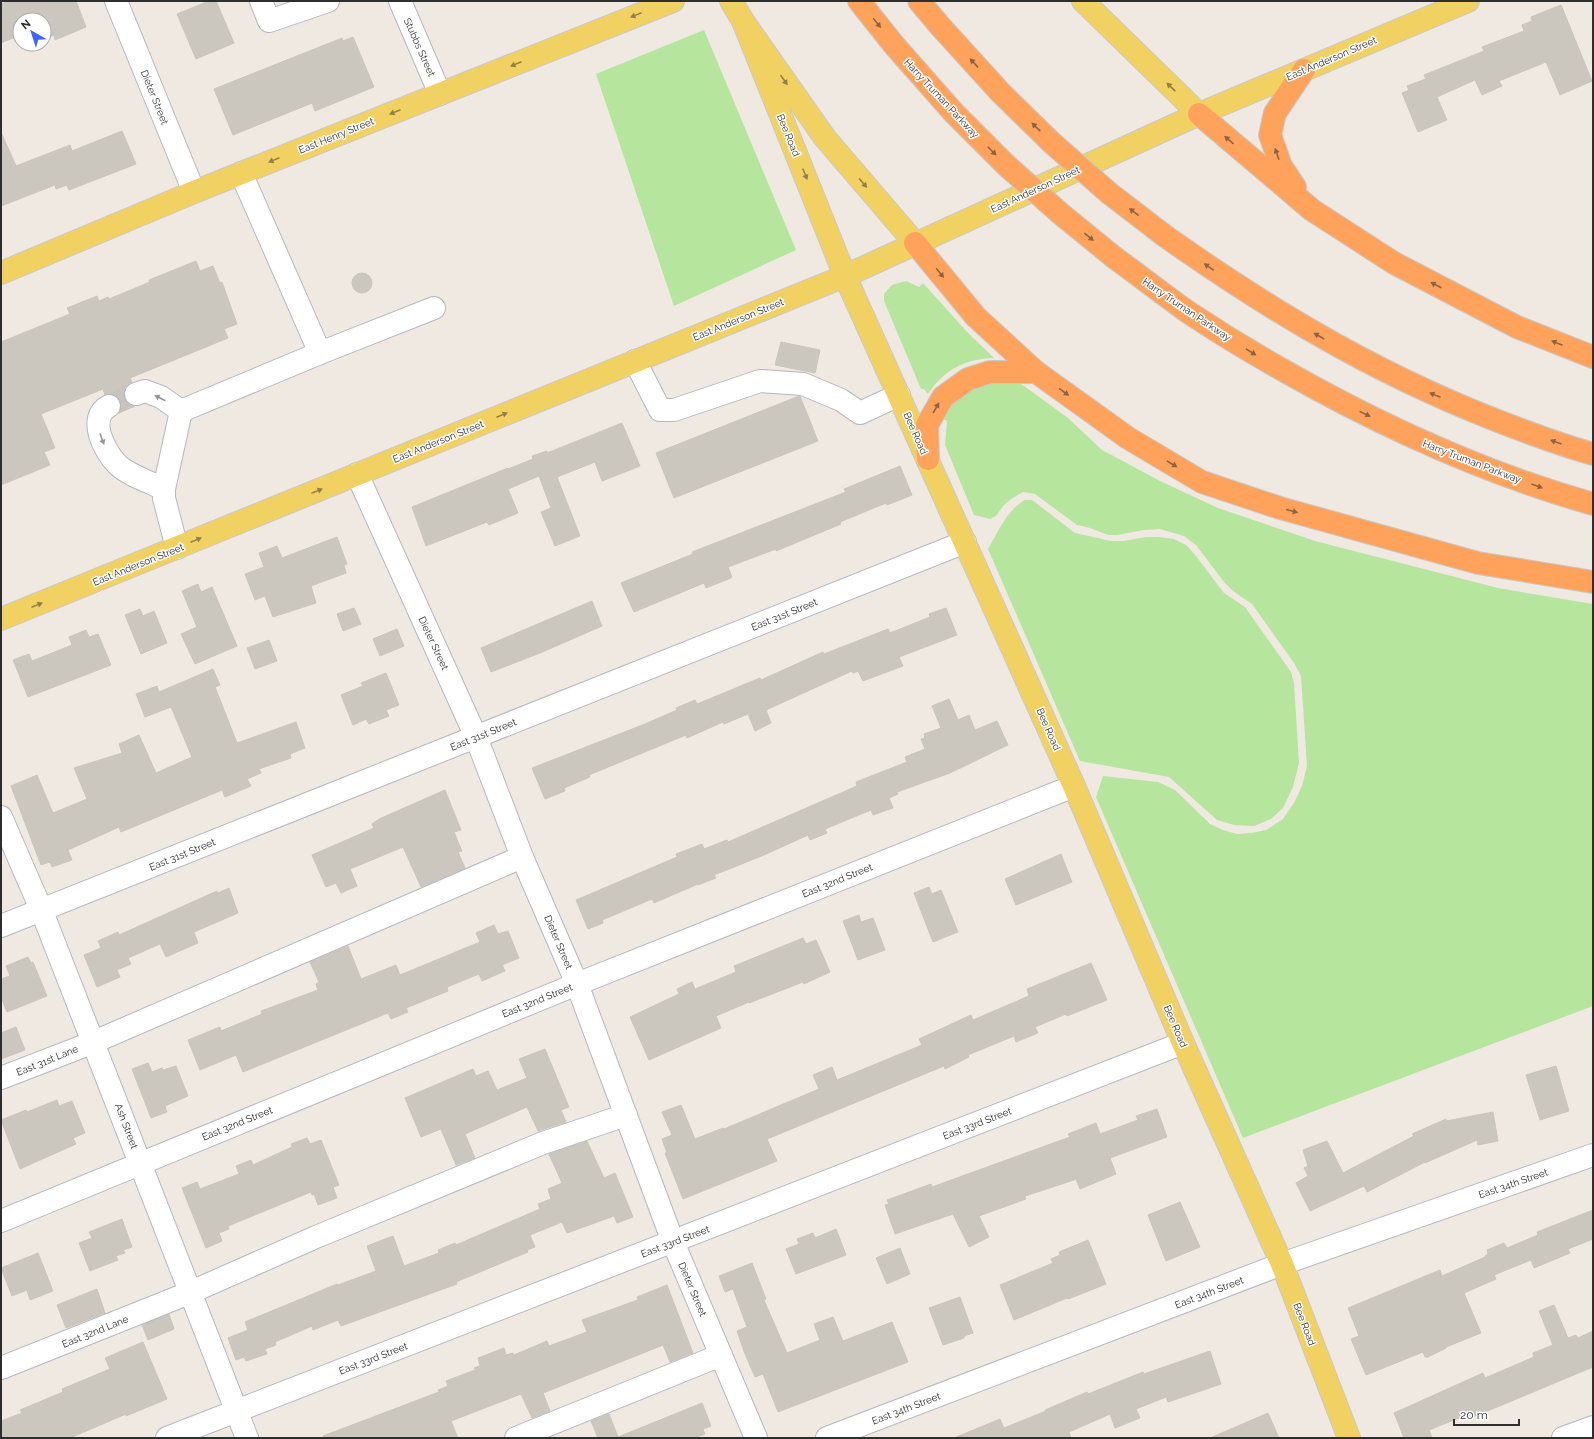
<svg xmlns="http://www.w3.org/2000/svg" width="1594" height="1439" font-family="Raleway,sans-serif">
  <rect width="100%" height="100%" fill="#efe9e1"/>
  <g fill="#b6e59e">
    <path d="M704,30L796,250L674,306L596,74Z"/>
    <path d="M906,281L919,287L923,283L967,332L994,358C964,359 944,370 928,394L924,389H921L884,301V294L892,285Z"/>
    <path d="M978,380L1017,382L1024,386L1068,418L1102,450L1160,481L1218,508L1315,541L1498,588L1593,604V1006L1243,1138L1096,797L1103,776L1158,782L1175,790L1210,824L1223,830L1237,834L1251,833L1266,830L1283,819L1294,803L1302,786L1307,766L1301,676L1294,663L1252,604L1233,591L1224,582L1196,545L1184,536L1160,529L1144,530L1117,535H1108L1090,528L1077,525L1035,494L1023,492L1011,499L1003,506L996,516L990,519L974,515L945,445L947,421L941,418L945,409Z"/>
    <path d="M1025,500H1032L1075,533L1111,541H1124L1146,537H1159L1174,539L1186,545L1196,556L1224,593L1245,607L1291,672L1294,683L1299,763L1293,787L1283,808L1271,819L1254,826L1234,825L1217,820L1169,777L1080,761L988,549C998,532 1007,510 1025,500Z"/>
  </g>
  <g fill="#cbc7bf" stroke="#cbc5ba">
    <path d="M9,1H76L86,27L55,40L54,35L44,39V20H20V35L1,43V4Z"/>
    <path d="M209,1H216L234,43L196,59L177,14Z"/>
    <path d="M1561,5L1592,81L1560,95L1546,62L1499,81L1502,86L1482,95L1475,80L1437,97L1447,120L1418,132L1402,93L1409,90L1407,86L1426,79L1424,75L1484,51L1482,47L1524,31L1522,25L1532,21L1531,17Z"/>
    <path d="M353,37L374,87L315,111L312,103L233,135L214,89L342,38L343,41Z"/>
    <path d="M122,131L136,164L69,190L67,185L56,189L55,185L1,206V132L16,166L70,145L72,151Z"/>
    <path d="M196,261L200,271L213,266L220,283L222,282L237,324L224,329L228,338L130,378L132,382L126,386L124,391V398L128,404L135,406L120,412L121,405L119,399L113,394L105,395L103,389L41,414L55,448L44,452L50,465L1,485V342L70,314L67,308L97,296L99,301L108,297L109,299L150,282L149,280Z"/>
    <circle cx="362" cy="283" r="10"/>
    <path d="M781,342L820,350L815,373L775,365Z"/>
    <path d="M799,396H800L818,441L674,498L656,453Z"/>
    <path d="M622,423L640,466L602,481L595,462L557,477L580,536L555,546L541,512L551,508L539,476L508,489L518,513L489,525L487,522L426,546L412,507L508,468V469L533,459L532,456L547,451V453Z"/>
    <path d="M900,466L912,495L887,505L886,503L840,522L841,524L776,551V549L728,567L732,577L731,578L706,588L704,583L634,612L621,583L693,554L692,552L846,492L844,489Z"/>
    <path d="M337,537L347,564L344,565L346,573L311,586L316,603L273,617L265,596L255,600L245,574L264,567L259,553L277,546L282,558Z"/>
    <path d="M198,584L201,592L212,587L237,646L195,664L181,634L197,627L182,591Z"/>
    <path d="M592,601L602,626L540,653L491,672L481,648Z"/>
    <path d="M354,608L361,624L343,631L337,614Z"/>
    <path d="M946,608L957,635L899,657L903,666L863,681L858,671L853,673L852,671L766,710L771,723L755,731L748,714L724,724L723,722L687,738L686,735L589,775L590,777L564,788L565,791L545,799L532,768L645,724L677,710L676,708L695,700L697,704L760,678L761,680L823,652L824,654L888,629L890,633L930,617L929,614Z"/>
    <path d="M140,609L143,616L154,611L167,643L141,654L125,615Z"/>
    <path d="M397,629L404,646L380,656L373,639Z"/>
    <path d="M86,630L89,637L98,634L111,665L28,697L13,660L29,654L32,661L72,645L69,637Z"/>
    <path d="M269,640L277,661L255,669L247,648Z"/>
    <path d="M213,669L220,685L215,687L237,743L296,722L305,748L290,754L291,758L259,769L261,773L247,779L251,786L225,797L222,790L121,832L119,827L68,850L72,860L52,867L50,862L41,865L11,786L37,775L53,813L87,799L74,768L122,753L119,744L139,735L156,773L192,757L171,707L145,717L136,694L157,686L159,692Z"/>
    <path d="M386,673L399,705L386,710L389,716L369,724L366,719L353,725L341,695L363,686L361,683Z"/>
    <path d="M949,699L958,720L969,715L975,730L997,721L1008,745L950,773L897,792L898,794L889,798L893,808L873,815L871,810L825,829L827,833L810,840L808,835L764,855L714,875L716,878L698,885V884L654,903L652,899L602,920L603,923L588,929L576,900L677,857L676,854L702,844L704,849L727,840L728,842L857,786L856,782L907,762L905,757L925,749L921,739L925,738L924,734L941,728L932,706Z"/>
    <path d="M445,790L461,830L454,832L462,851L458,852L465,868L421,887L403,847L350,869L357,886L341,893L336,883L326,887L312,855L374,828L372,824L379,819Z"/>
    <path d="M1061,854L1072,882L1016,905L1005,879Z"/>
    <path d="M929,887L932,894L941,890L958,932L933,942L914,893Z"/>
    <path d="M229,888L238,913L194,932L198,943L166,957L160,944L128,958L131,964L117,970L120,977L97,987L84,955L101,948L98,941L118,932L119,935L217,891L218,893Z"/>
    <path d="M859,915L861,922L873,918L885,950L858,960L843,921Z"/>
    <path d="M494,925L498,934L508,931L519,958L502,965L505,971L482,981L479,974L447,987L448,991L406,1008L408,1012L391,1019L388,1013L243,1072L236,1055L200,1070L188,1040L220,1027L221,1031L262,1014L261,1011L318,990L316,984L319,982L310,962L348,946L361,979L396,965L400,975L480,942L476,933Z"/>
    <path d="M803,938L806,944L816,940L830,972L804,984L803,982L749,1003V1002L716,1016L721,1028L649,1060L630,1017L679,994L677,989L692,982L695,989L736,972L734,966Z"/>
    <path d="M28,957L31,963L33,962L47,996L7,1012L1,997V979L10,976L6,966Z"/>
    <path d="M1091,963L1107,1000L1067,1016L1066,1014L1035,1027L1038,1033L1016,1042L1014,1036L968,1055L969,1057L945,1069L944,1066L767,1139L777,1161L683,1199L665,1153H667L662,1139L672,1135L662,1112L681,1105L695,1139L723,1128L724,1129L819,1089L813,1075L832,1067L837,1080L922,1045L919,1039L971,1015L973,1020L1029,996L1027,989Z"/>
    <path d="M16,1027L25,1050L1,1059V1033Z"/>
    <path d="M545,1049L569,1107L561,1110L566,1122L538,1131L527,1107L465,1134L475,1158L456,1165L441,1129L421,1137L405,1098L473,1069L476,1076L488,1071L497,1090L527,1078L519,1059Z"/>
    <path d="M148,1063L152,1072L162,1068L163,1070L176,1066L188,1096L165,1106L167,1112L151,1118L132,1069Z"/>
    <path d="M1556,1066L1569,1111L1540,1120L1526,1075Z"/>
    <path d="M57,1100L59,1106L72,1101L85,1133L73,1138L76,1144L20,1169L1,1120L26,1110L27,1112Z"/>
    <path d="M1157,1109L1167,1137L1110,1158L1116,1174L1080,1189L1076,1179L1074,1180L1025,1196L1026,1199L979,1216L989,1237L969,1247L953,1214L895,1234L885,1205L889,1204L887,1200L931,1184L932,1187L1070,1137L1068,1134L1096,1123L1100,1134L1138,1120L1136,1116Z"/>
    <path d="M1493,1112L1498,1141L1478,1145L1477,1140L1425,1163V1162L1367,1192L1364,1186L1310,1211L1296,1183L1308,1176L1304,1168L1308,1166L1303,1150L1327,1141L1343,1173L1414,1136L1412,1134L1446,1119V1121Z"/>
    <path d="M307,1138L310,1144L321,1140L339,1185L333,1187L337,1198L318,1205L314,1194L312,1195L311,1192L228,1226L229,1229L219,1233L222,1241L206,1248L182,1188L197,1182L200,1189L239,1174L236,1166L251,1160L253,1165L292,1147L291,1144Z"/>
    <path d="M587,1141L604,1178L615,1173L633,1217L617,1223L614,1216L567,1233L562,1222L530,1235L535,1247L527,1250L528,1252L456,1282L457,1284L341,1326L338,1320L313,1330L312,1326L275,1342L276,1345L265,1349L267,1354L246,1361L244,1357L236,1360L228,1338L248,1330L245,1322L337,1284L338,1285L376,1271L367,1246L393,1236L404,1266L439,1253L438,1250L455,1243L456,1245L540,1209L538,1204L551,1199L548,1189L562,1183L549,1154Z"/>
    <path d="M1180,1202L1200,1247L1166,1261L1148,1215Z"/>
    <path d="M1593,1210V1239L1568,1249L1570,1253L1534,1268L1531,1260L1494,1275L1496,1279L1464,1293L1481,1333L1446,1347V1348L1428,1357H1425L1423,1352L1366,1375L1351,1339L1359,1336L1348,1308L1440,1270L1442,1276L1485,1257V1256L1488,1254L1487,1250L1504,1243L1507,1248L1538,1235L1537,1232Z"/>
    <path d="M122,1219L132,1247L123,1250L125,1253L116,1256L118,1260L90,1271L79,1243L92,1238L89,1232Z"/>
    <path d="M836,1229L846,1255L796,1274L786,1249L799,1244L797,1239L813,1233L815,1238Z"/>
    <path d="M1088,1240L1106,1284L1076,1296L1068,1299L1067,1298L1014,1320L1000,1285L1053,1263L1051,1259L1060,1255L1059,1252Z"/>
    <path d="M900,1248L910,1274L887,1284L876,1258Z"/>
    <path d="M38,1253L53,1291L30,1300L27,1290L12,1296L1,1268Z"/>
    <path d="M752,1263L766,1299L764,1300L787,1353L820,1340L814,1324L833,1317L843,1341L892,1322L908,1362L778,1412L763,1374L755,1377L745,1354L737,1331L747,1327L733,1289L725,1292L719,1276Z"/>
    <path d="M667,1285L693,1353L670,1362L663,1345L543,1393L550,1411L532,1418L521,1394L451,1421L458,1438H324L323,1436L439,1392L438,1390L448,1386L446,1381L475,1370L474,1368L480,1366L478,1358L504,1348L506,1355L513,1353L514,1355L547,1341L549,1346L587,1332L582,1320L638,1300L637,1297Z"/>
    <path d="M97,1289L105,1313L66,1328L57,1305Z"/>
    <path d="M960,1297L973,1333L964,1336V1338L943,1345L929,1308Z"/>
    <path d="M1554,1305L1568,1338L1576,1335L1578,1338L1593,1331V1367L1466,1420L1464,1416L1429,1430L1432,1438H1404L1394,1413L1483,1373L1485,1378L1534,1357L1533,1353L1553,1345L1539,1311Z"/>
    <path d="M169,1314L174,1329L148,1340L142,1325Z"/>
    <path d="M143,1342L167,1399L126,1416V1414L70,1438H1V1421L22,1413L20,1410L63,1392L62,1389L110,1369L105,1358Z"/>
    <path d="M1210,1351L1221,1384L1168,1402L1166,1397L1136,1409L1140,1418L1115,1428L1110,1414L1069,1432L1071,1438H954L1000,1419L1004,1428L1046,1411L1045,1410L1087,1392L1088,1394L1143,1372L1144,1374Z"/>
    <path d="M702,1403L711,1426L703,1429L705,1434L694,1438H598L591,1421L609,1414L618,1437Z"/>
    <path d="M1268,1413L1279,1438H1210Z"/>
  </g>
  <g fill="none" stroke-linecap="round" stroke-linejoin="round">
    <path stroke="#c8c4bd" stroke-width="22" stroke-dasharray="22 11" stroke-linecap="butt" d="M109,406L136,394"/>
    <defs>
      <g id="minor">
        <path d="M116,1L194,192"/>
        <path d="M261,1L269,21L328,1"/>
        <path d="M400,1L440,94"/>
        <path d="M241,173L320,353"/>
        <path d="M635,361L660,410H674L760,381L803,384L841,400L860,413L899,395"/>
        <path d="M136,394L145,391L161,397L181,411"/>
        <path d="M109,406C87,417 104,451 117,464C126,474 152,483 164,489"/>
        <path d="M357,474L476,737L522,857L577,984L673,1242L756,1438"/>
        <path d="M177,548L164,498V489L181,411L320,353L434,308"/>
        <path d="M1,817L41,909L247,1438"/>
        <path d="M1,926L965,542"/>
        <path d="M1,1078L94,1042L522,857"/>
        <path d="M1,1221L577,984L1074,786"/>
        <path d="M1,1368L189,1293L316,1237L543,1143L626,1115"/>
        <path d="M167,1438L1183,1043"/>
        <path d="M516,1438L721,1355"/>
        <path d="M827,1438L1282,1264L1593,1155"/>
        <path d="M1563,1438L1593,1427"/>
      </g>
      <g id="major">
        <path d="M731,1L743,21L825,138L915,243"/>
        <path d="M1083,1L1199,114"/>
        <path d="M743,21L845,276L1074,786L1183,1043L1282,1264L1349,1438"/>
        <path d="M1,273L194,192L673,1"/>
        <path d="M1,619L845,276L1199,114L1468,1"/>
      </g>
      <g id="highway">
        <path d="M859,1L894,45L954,113"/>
        <path d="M919,1L940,26L1000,92"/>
        <path d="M1199,114L1312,210L1394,263L1517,327L1593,357"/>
        <path d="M1295,187L1281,166L1270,135L1275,113L1304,70"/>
        <path d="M1165,236C1278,316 1389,381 1519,429C1543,438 1568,447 1593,454"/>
        <path d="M915,243L976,317L1036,372L1128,438L1202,482L1280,508L1478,563L1593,582"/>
        <path d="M1115,258C1140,276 1164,295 1188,312C1218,332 1249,351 1281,369C1379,425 1484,473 1593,504"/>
        <path d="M928,459L927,425L943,397L968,379L990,372H1036"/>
      </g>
    </defs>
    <use href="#minor" stroke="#b4b7c1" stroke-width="24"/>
    <use href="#major" stroke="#c9c9c9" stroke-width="24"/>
    <use href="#highway" stroke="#c9c9c9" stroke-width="24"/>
    <use href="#minor" stroke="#fff" stroke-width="22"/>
    <use href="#major" stroke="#f2d163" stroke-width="22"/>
    <use href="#highway" stroke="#ffa35c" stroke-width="22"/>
    <defs>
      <g id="highway-bridge">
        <path d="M1000,92L1051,142L1109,193L1165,236"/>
        <path d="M954,113L1006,165L1061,214L1115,258"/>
      </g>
    </defs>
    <use href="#highway-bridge" stroke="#c9c9c9" stroke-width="24" stroke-linecap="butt"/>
    <use href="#highway-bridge" stroke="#ffa35c" stroke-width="22"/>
  </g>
  <defs><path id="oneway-solid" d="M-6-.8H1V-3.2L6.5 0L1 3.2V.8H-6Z"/></defs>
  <g fill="#908048">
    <use href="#oneway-solid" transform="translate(636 15) rotate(158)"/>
    <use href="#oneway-solid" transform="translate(516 64) rotate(158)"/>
    <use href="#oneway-solid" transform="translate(784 80) rotate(55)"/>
    <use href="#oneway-solid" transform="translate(1171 87) rotate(-136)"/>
    <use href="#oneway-solid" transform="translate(395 112) rotate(158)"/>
    <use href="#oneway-solid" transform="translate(274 160) rotate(158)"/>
    <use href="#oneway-solid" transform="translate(805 174) rotate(68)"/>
    <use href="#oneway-solid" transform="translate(863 183) rotate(49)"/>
    <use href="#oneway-solid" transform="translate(502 415) rotate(-22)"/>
    <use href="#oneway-solid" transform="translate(317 491) rotate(-22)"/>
    <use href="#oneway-solid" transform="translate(196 540) rotate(-22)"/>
    <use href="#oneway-solid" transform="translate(37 605) rotate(-22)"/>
  </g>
  <g fill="#8c6343">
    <use href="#oneway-solid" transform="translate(877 23) rotate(51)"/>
    <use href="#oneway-solid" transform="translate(974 63) rotate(-133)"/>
    <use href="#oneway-solid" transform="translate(1036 127) rotate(-136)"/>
    <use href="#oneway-solid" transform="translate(1229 140) rotate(-140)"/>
    <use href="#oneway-solid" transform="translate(992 151) rotate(45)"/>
    <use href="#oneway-solid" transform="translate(1277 154) rotate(-109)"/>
    <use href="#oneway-solid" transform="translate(1134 212) rotate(-142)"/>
    <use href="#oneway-solid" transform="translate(1089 237) rotate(39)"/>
    <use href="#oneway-solid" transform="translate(1209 267) rotate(-145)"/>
    <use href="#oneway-solid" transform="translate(940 273) rotate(51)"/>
    <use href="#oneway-solid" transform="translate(1436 285) rotate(-153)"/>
    <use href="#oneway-solid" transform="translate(1319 336) rotate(-150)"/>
    <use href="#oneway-solid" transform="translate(1557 343) rotate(-158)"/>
    <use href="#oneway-solid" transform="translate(1251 352) rotate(32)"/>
    <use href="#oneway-solid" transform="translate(1064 392) rotate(36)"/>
    <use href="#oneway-solid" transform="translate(1435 395) rotate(-158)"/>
    <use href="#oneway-solid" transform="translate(936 408) rotate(-60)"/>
    <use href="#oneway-solid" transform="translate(1365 414) rotate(26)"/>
    <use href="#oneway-solid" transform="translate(1556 442) rotate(-160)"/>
    <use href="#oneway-solid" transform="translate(1172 464) rotate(31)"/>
    <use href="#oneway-solid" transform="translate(1537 486) rotate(20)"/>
    <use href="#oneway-solid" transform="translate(1292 511) rotate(15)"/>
  </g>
  <g fill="#969696">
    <use href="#oneway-solid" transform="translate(160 398) rotate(-153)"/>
    <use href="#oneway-solid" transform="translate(102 439) rotate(70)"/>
  </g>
  <g text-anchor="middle" stroke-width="3" stroke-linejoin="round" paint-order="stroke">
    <g font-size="10" fill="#2e2e2e" stroke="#fff">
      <text transform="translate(420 47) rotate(66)" y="4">Stubbs Street</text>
      <text transform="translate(1331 58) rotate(-23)" y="4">East Anderson Street</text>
      <text transform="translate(155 97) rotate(68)" y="4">Dieter Street</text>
      <text transform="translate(942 98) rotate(47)" y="4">Harry Truman Parkway</text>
      <text transform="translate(336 135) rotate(-22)" y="4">East Henry Street</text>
      <text transform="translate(789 135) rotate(68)" y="4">Bee Road</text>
      <text transform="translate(1035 189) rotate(-25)" y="4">East Anderson Street</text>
      <text transform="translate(1187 309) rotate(34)" y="4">Harry Truman Parkway</text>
      <text transform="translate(738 319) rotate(-22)" y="4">East Anderson Street</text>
      <text transform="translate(916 433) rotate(66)" y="4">Bee Road</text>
      <text transform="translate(438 441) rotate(-22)" y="4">East Anderson Street</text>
      <text transform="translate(1472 461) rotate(21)" y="4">Harry Truman Parkway</text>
      <text transform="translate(138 564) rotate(-22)" y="4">East Anderson Street</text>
      <text transform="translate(784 614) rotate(-22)" y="4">East 31st Street</text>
      <text transform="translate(434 643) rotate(65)" y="4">Dieter Street</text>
      <text transform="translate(1049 729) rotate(66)" y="4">Bee Road</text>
      <text transform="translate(483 734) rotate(-22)" y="4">East 31st Street</text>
      <text transform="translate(182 854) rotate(-22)" y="4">East 31st Street</text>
      <text transform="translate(837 880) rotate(-22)" y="4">East 32nd Street</text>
      <text transform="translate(559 942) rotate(67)" y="4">Dieter Street</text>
      <text transform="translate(537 1000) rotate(-22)" y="4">East 32nd Street</text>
      <text transform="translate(1176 1026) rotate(67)" y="4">Bee Road</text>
      <text transform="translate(47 1060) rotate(-22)" y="4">East 31st Lane</text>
      <text transform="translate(237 1123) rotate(-22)" y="4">East 32nd Street</text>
      <text transform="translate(977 1123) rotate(-21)" y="4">East 33rd Street</text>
      <text transform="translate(127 1126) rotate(69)" y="4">Ash Street</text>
      <text transform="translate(1513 1183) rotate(-19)" y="4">East 34th Street</text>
      <text transform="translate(675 1241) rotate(-21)" y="4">East 33rd Street</text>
      <text transform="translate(693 1289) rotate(67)" y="4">Dieter Street</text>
      <text transform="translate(1209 1292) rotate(-21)" y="4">East 34th Street</text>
      <text transform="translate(1305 1324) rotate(69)" y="4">Bee Road</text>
      <text transform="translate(95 1331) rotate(-22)" y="4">East 32nd Lane</text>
      <text transform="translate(373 1358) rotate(-21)" y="4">East 33rd Street</text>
      <text transform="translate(906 1408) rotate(-21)" y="4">East 34th Street</text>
    </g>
  </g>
  <rect width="1594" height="1439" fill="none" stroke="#2e2e2e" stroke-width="4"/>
  <g transform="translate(32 32) rotate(321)"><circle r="19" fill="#ffffff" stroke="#ababab"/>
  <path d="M0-3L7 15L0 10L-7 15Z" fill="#4264fb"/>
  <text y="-6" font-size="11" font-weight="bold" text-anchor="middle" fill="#2e2e2e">N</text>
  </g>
  <path d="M1454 1419v6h65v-6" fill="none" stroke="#2e2e2e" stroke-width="2"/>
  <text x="1460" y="1419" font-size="12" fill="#2e2e2e" stroke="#ffffff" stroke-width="3" paint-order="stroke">20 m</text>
</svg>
